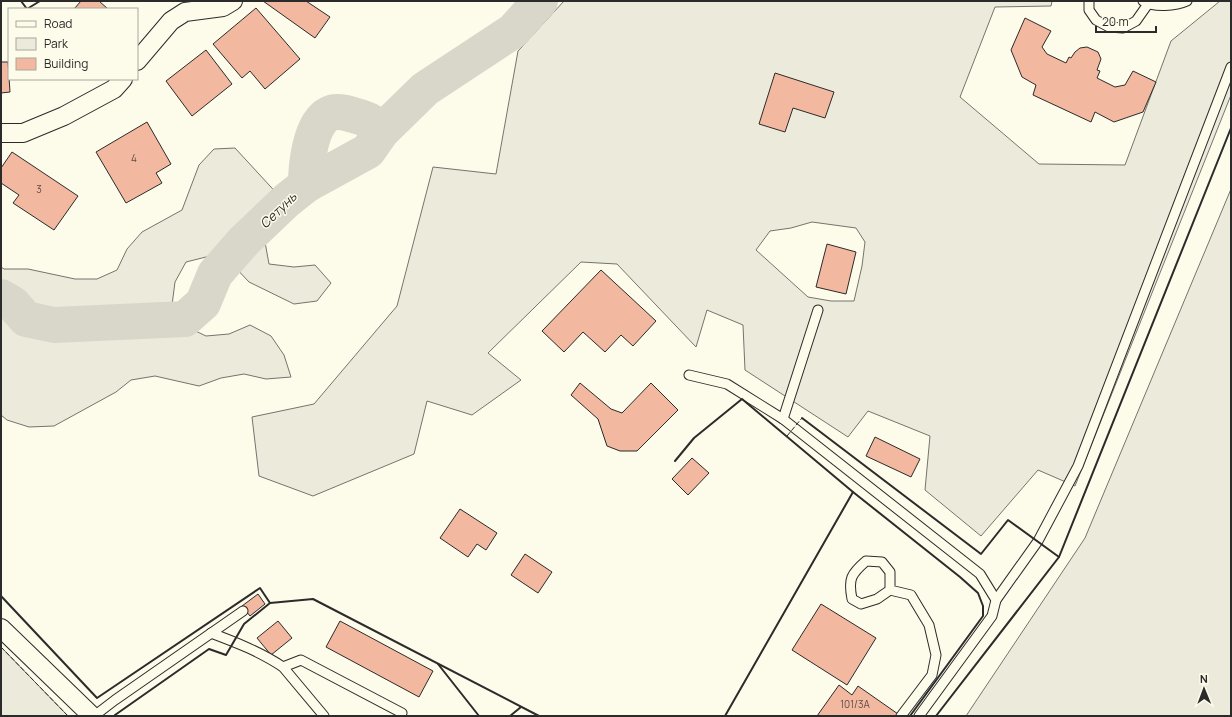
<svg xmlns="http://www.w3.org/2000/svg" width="1232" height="717" font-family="Manrope,sans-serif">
  <rect width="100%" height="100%" fill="#fdfbea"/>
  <g fill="#ecebdb" stroke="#74746e" fill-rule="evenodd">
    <path d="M564,1H1052L1051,6L995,7L960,97L1039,164L1125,165L1171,41L1220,1H1231V95L1075,486L1038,470L981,536L925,490L930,436L868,411L848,437L745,370L743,325L707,310L696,347L617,264L581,262L488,353L521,380L472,415L427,401L414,454L313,496L259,476L252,417L314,404L397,306L433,167L496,174L518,51ZM812,222L856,228L865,242L862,266L854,301H831L808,297L756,250L770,231L791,228Z"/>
    <path d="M235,148L282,199L275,222L265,242L269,264L294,267L315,265L331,283L317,301L294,304L249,282L233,265L210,256L186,262L175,282L172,305L185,326L206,336L229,334L250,325L271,336L284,355L291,377L266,379L244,374L221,378L199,386L155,376L131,380L116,392L54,426L29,427L7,420L1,415V267L4,269H28L75,279H97L117,270L127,249L142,232L182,210L199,165L214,149Z"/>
    <path d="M1231,189V716H966L1085,538Z"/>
    <path d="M1,647L68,716H1Z"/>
  </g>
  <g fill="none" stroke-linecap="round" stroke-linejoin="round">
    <g stroke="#d8d7c9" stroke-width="36">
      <path d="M306,185C306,166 310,123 329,114C336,110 346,113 353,115C368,119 370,120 382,131"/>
      <path d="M1,297L13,304L26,319L54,325L185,319L203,303L215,274L244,241L287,200L306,185L368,151L382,131L425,89L513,31L540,1"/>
    </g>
  </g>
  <g fill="#f2b8a0" stroke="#2b2b2b">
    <path d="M81,1H99L108,9H74Z"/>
    <path d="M263,1H306L330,17L315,38Z"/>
    <path d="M256,8L300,59L265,89L250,71L242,78L213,44Z"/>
    <path d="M1025,18L1051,31L1042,47L1047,54L1066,63L1069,57L1071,58L1075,52L1080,48L1087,47L1098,52L1101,59L1097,70L1100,71L1097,78L1115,87L1125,85L1133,71L1156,82L1143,112L1114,122L1095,112L1091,122L1033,95L1036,85L1022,77L1011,50Z"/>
    <path d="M206,50L232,84L192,116L166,81Z"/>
    <path d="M1,62H8L10,92L1,93Z"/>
    <path d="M775,73L834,92L825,118L793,108L785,132L759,124Z"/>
    <path d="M147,122L171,164L156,173L162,183L126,203L96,152Z"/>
    <path d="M12,152L78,196L54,230L13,203L19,195L1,183V168Z"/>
    <path d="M827,244L856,252L846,294L816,287Z"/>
    <path d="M601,270L656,321L633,346L621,335L605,352L583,332L564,352L542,331Z"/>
    <path d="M580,383L611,409L622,413L651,383L678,410L637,451H620L607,446L598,419L571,395Z"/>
    <path d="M875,437L920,459L911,477L866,456Z"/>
    <path d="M692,458L709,473L688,495L672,479Z"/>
    <path d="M460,509L497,533L486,550L477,544L468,557L440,538Z"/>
    <path d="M525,554L552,572L538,593L511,575Z"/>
    <path d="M258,594L265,604L250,616L242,606Z"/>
    <path d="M821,604L876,638L847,685L792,650Z"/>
    <path d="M278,621L292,638L271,655L257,638Z"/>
    <path d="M340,621L433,671L419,697L326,647Z"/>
    <path d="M839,685L852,695L858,686L898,714L896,716H817Z"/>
  </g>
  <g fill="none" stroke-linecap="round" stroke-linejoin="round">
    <defs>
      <g id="lane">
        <path d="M1089,1V10L1096,20L1109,27L1123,28L1136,21L1148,4"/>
        <path d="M1143,1C1154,8 1176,6 1187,1"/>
        <path d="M689,375L727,384L783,419L980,574L996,600L992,616L919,716"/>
        <path d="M783,419L818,310"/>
        <path d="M890,590V572L882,562L866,561C851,574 848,579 852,599L861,604L877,599L890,590L911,595L929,625L936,655L932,675L901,716"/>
        <path d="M996,600L1038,541L1078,466L1231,67"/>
        <path d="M211,633C235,642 261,652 283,667L324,716"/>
        <path d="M283,667L301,660L402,713"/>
        <path d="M94,716L115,700L243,611"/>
      </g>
      <g id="street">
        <path d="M137,61L171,21L185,12L223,7L233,1"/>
        <path d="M1,133H23L64,116L114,89L123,79"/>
        <path d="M1,628L92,716"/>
      </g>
    </defs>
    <use href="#lane" stroke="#2b2b2b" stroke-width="11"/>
    <use href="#street" stroke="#2b2b2b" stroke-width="20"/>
    <use href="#lane" stroke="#fdfbea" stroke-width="9"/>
    <use href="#street" stroke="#fdfbea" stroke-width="18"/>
    <g stroke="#2b2b2b" stroke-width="1" stroke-dasharray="5 2" stroke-linecap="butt">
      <path d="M787,436L802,418"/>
      <path d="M1,647L68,716"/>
    </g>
    <g stroke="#2b2b2b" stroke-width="2">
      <path d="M21,1L27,9L40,1"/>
      <path d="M802,418L981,554L1008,520L1059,557"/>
      <path d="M675,461L694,438L742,399L853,492L960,577L978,593L983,606V616L910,716"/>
      <path d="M1,596L97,698L260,588L270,603"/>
      <path d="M438,664L479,716"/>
      <path d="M116,716L115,715L209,649L226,655L244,624L270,603L313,599L539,716"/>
      <path d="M510,716L521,707"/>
      <path d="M725,716L853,492"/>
      <path d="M936,716L1059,557L1231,128"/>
    </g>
  </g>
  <g text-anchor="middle" stroke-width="3" stroke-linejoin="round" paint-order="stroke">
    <g font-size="10" fill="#5d4e48">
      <text x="134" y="162">4</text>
      <text x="39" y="193">3</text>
      <text x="855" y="708">101/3А</text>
    </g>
    <g font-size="13" font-style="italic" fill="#2b2b2b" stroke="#fdfbea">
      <text transform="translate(278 210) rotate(-44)" y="5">Сетунь</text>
    </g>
  </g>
  <rect width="1232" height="717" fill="none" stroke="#2b2b2b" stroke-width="4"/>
  <rect x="8" y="8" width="130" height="72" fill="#fdfbea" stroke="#a9a89e"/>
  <rect x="16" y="21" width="20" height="6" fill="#fdfbea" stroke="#a9a89e"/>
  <text x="44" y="28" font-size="12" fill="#2b2b2b">Road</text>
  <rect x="16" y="38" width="20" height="12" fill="#ecebdb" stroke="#a9a89e"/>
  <text x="44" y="48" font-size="12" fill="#2b2b2b">Park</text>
  <rect x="16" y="58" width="20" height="12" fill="#f2b8a0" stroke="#a9a89e"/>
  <text x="44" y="68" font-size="12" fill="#2b2b2b">Building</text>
  <g transform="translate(1204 689) rotate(359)" stroke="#fdfbea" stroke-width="3" paint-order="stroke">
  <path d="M0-3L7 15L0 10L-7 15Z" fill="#2b2b2b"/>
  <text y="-6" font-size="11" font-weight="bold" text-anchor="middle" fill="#2b2b2b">N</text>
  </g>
  <path d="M1096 26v6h60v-6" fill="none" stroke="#2b2b2b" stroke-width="2"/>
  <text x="1102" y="26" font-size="12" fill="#2b2b2b" stroke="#fdfbea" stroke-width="3" paint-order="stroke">20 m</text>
</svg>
